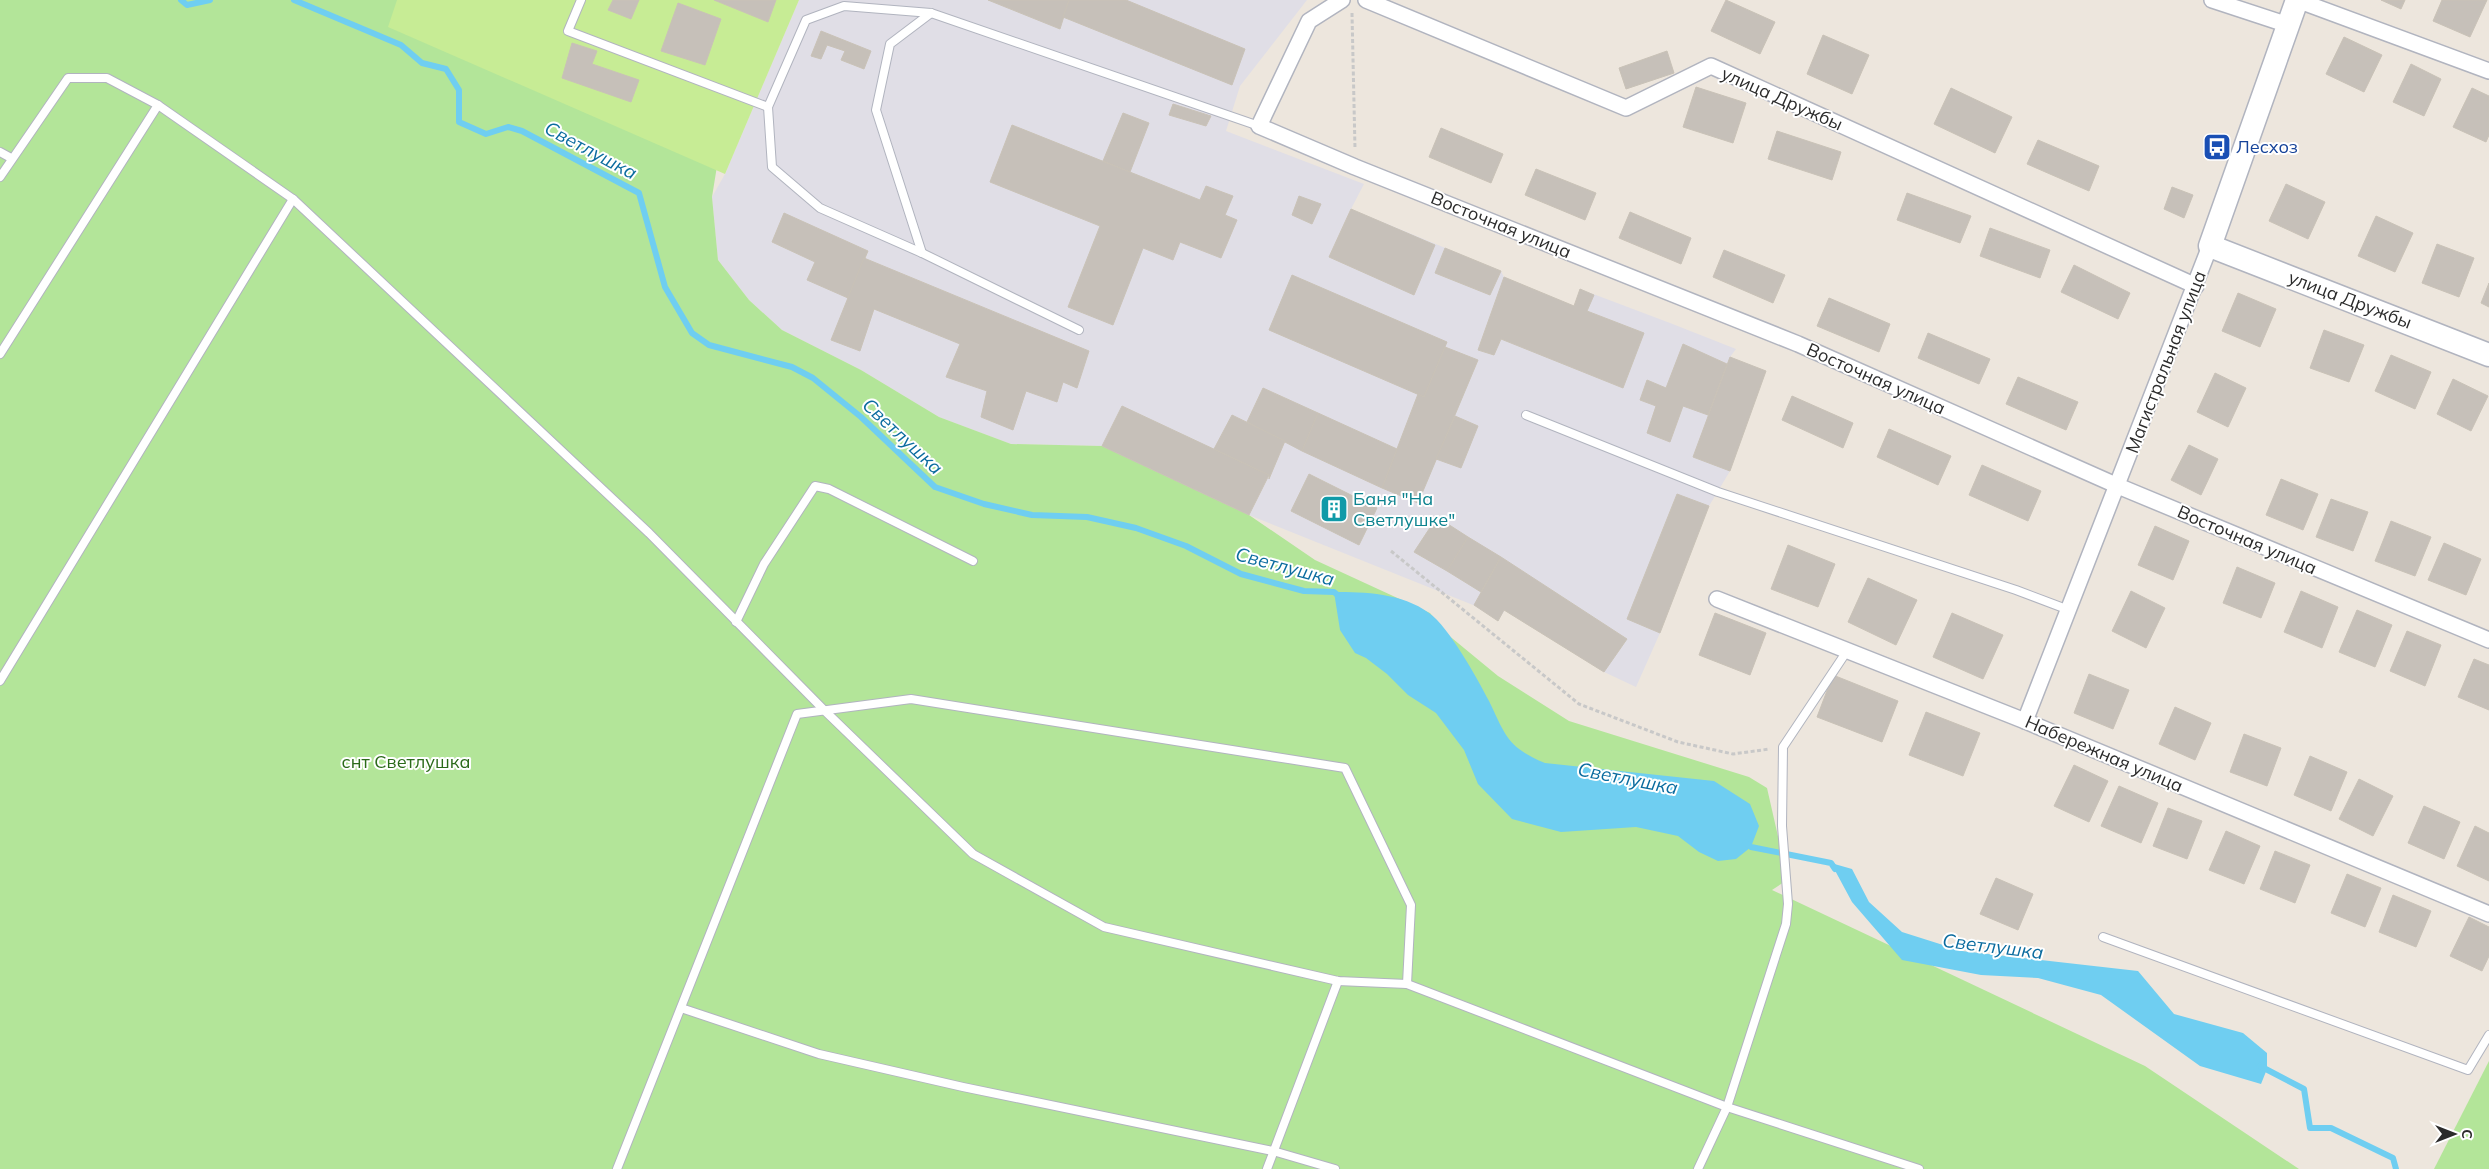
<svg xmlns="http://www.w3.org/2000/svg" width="2489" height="1169" font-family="Mulish,sans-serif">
  <rect width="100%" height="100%" fill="#ede6dd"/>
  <path fill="#e0dee6" d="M799,0H1307L1240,86L1226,131L1364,184L1351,209L1501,271L1504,277L1574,306L1580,289L1670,323L1736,349L1730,357L1766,371L1730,471L1709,506L1660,633L1636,687L1604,672L1505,610L1498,621L1473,605L1249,515L1102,446L1011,444L939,417L861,370L782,330L749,300L718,260L712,197L725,174Z"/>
  <g fill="#b3e599">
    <path d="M0,0H558L717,166L712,197L718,260L749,300L782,330L861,370L939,417L1011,444L1102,446L1249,515L1315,560L1430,613L1447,634L1498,676L1569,721L1749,777L1767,788L1782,854L1784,882L1772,890L2145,1066L2299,1169H0Z"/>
    <path d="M2489,1061V1169H2434Z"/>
  </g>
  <path fill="#c7ec95" d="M397,0H799L725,174L388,27Z"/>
  <g fill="#6fcef1">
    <path d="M1334,592C1365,592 1402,593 1429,613C1449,627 1477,678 1489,701C1506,736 1507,747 1545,763L1714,781L1750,804L1759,826L1751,847L1736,859L1718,861L1699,852L1678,836L1636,827L1561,832L1512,819L1478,784L1464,750L1436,713L1408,695L1387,674L1366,658L1355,653L1340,630Z"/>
    <path d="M1831,863L1852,869L1869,902L1902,932L1962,951L2138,971L2174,1014L2243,1033L2267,1053V1069L2261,1084L2200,1066L2101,995L2038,978L1981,975L1902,960L1852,902Z"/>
  </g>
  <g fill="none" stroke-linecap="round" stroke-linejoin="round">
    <g stroke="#6fcef1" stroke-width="6">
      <path d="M181,0L187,5L210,0"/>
      <path d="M294,0L401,45L422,63L446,69L459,90V122L486,134L508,127L522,131L639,193L665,287L692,333L709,345L792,367L813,378L861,417L935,487L984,504L1032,515L1087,517L1136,528L1186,546L1241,574L1304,591L1334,592L1340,597"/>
      <path d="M1746,843L1751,847L1831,863L1835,869"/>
      <path d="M2260,1066L2304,1089L2310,1128H2331L2393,1158L2396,1169"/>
    </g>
  </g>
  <g fill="#c6c0b9" stroke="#c9c2b7">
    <path d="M613,0H639L631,19L608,10Z"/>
    <path d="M714,0H776L768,22Z"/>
    <path d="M988,0H1069L1060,29Z"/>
    <path d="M1069,0H1126L1245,49L1232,85L1063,17Z"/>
    <path d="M1726,0L1775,22L1760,54L1711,31Z"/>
    <path d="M2381,0H2405L2401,9Z"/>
    <path d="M2442,0H2487L2470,37L2433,21Z"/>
    <path d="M678,3L721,19L705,65L661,51Z"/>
    <path d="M821,31L871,51L864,69L841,60L845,51L827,45L821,59L811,56Z"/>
    <path d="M1823,35L1869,55L1852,94L1807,74Z"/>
    <path d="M2344,37L2382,55L2364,92L2326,74Z"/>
    <path d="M572,43L597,51L592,64L639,80L631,102L562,78Z"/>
    <path d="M1667,51L1674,73L1626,89L1619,68Z"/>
    <path d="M2411,64L2441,79L2424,116L2393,102Z"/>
    <path d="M1696,87L1746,103L1733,143L1683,127Z"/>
    <path d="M1951,88L2012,117L1995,153L1934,124Z"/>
    <path d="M2472,88L2489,96V135L2486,142L2453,127Z"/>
    <path d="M1173,104L1211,116L1206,126L1169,115Z"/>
    <path d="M1123,113L1149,123L1130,172L1103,161Z"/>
    <path d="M1012,125L1200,200L1206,186L1233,196L1225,215L1237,220L1221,258L1180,242L1173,260L1143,248L1113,325L1068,307L1100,226L990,182Z"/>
    <path d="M1441,128L1503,154L1491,183L1429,157Z"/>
    <path d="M1777,131L1841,152L1832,180L1768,159Z"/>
    <path d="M2038,140L2099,166L2089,191L2027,164Z"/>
    <path d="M1536,169L1596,193L1585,220L1525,195Z"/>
    <path d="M2286,184L2325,202L2308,239L2269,221Z"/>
    <path d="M2172,187L2193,195L2184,218L2164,209Z"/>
    <path d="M1907,193L1971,216L1960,243L1897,220Z"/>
    <path d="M1299,196L1321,204L1312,224L1292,215Z"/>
    <path d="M1351,209L1435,245L1414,295L1329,257Z"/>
    <path d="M1630,212L1691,238L1681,264L1619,238Z"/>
    <path d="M784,213L868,251L848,298L807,280L815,262L772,242Z"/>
    <path d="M2376,216L2413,233L2395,272L2358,256Z"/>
    <path d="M1990,228L2050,250L2040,278L1980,256Z"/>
    <path d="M2437,244L2474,258L2459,297L2422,283Z"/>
    <path d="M1445,248L1501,271L1490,295L1435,273Z"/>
    <path d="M1724,250L1785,275L1773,303L1713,277Z"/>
    <path d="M864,258L1089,351L1077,388L1063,382L1057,402L1026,391L1013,430L981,417L987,391L946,377L960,344L874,309L860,351L831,340Z"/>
    <path d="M2074,265L2130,293L2118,319L2061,292Z"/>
    <path d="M1292,275L1447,342L1424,397L1269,330Z"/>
    <path d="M1504,277L1574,306L1580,289L1594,295L1587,311L1644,333L1623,388L1501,339L1494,355L1478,350Z"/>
    <path d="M2489,283V307L2481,303Z"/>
    <path d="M2238,293L2276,309L2260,347L2222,331Z"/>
    <path d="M1829,298L1890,324L1879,352L1817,326Z"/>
    <path d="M2324,330L2364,345L2349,382L2310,368Z"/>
    <path d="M1928,333L1990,359L1979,384L1918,358Z"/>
    <path d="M1683,344L1727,364L1708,415L1683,406L1670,442L1647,433L1656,406L1640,400L1647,380L1666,388Z"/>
    <path d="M1445,347L1478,360L1418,503L1382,488L1418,394L1424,397Z"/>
    <path d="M2391,355L2431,372L2415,409L2375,391Z"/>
    <path d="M1730,357L1766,371L1730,471L1693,457Z"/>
    <path d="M2215,373L2246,388L2228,427L2197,412Z"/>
    <path d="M2018,377L2078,402L2066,430L2006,404Z"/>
    <path d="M2453,379L2488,396L2471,431L2437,414Z"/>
    <path d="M1263,388L1318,413L1302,451L1247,422Z"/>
    <path d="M1792,396L1853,423L1843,448L1782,420Z"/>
    <path d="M1122,406L1269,475L1249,515L1102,446Z"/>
    <path d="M1318,413L1397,449L1382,488L1302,451Z"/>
    <path d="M1232,415L1285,441L1269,479V475L1214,449Z"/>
    <path d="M1455,416L1478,426L1461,468L1436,459Z"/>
    <path d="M1889,429L1951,456L1938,485L1877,457Z"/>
    <path d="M2189,445L2218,459L2201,495L2171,480Z"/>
    <path d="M1982,465L2041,491L2028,521L1969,495Z"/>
    <path d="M1309,474L1377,508L1359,545L1291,511Z"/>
    <path d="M2281,479L2318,494L2303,530L2266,515Z"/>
    <path d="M1677,494L1709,506L1660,633L1627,619Z"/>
    <path d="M2331,499L2368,512L2353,551L2316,537Z"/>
    <path d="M1437,517L1468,537L1447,571L1414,552Z"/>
    <path d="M2391,521L2431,537L2415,576L2375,561Z"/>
    <path d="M2155,526L2189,541L2173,580L2138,565Z"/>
    <path d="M1468,537L1501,557L1481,592L1447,571Z"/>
    <path d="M2444,543L2481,559L2466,595L2428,580Z"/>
    <path d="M1788,545L1835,564L1818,607L1771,589Z"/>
    <path d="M1501,557L1627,639L1604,672L1504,610L1498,621L1474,605Z"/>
    <path d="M2237,567L2275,583L2261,618L2223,603Z"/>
    <path d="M1868,578L1917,600L1896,645L1848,622Z"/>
    <path d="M2131,591L2165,608L2146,648L2112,631Z"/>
    <path d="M2301,591L2338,607L2322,648L2284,632Z"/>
    <path d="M2357,610L2392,625L2375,667L2339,652Z"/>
    <path d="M1715,613L1766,633L1750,675L1699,655Z"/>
    <path d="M1952,613L2003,635L1983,679L1933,657Z"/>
    <path d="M2407,631L2441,645L2425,686L2390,671Z"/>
    <path d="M2474,659L2489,665V710L2458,697Z"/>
    <path d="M2089,674L2129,690L2113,729L2074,713Z"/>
    <path d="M1833,675L1898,701L1882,742L1817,717Z"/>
    <path d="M2175,707L2211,723L2195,760L2159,744Z"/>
    <path d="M1926,712L1980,733L1963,776L1909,755Z"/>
    <path d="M2244,734L2281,748L2267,786L2230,772Z"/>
    <path d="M2310,756L2347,772L2331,811L2294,795Z"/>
    <path d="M2074,765L2108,781L2089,822L2054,806Z"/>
    <path d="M2359,779L2393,796L2373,836L2339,819Z"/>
    <path d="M2119,786L2158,803L2141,843L2101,826Z"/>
    <path d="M2424,806L2460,822L2444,859L2408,843Z"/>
    <path d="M2168,808L2202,821L2187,859L2153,846Z"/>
    <path d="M2475,826L2489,833V881L2457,866Z"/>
    <path d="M2226,831L2260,846L2244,884L2209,870Z"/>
    <path d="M2275,851L2310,865L2295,903L2260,889Z"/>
    <path d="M2347,874L2381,888L2365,927L2331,913Z"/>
    <path d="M1996,878L2033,894L2018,930L1980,914Z"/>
    <path d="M2393,895L2431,911L2416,947L2379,932Z"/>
    <path d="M2469,917L2489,927V956L2482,971L2450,956Z"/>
  </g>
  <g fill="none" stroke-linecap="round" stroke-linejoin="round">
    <defs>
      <g id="lane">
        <path d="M581,0L568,31L768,107"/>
        <path d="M0,152L11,158"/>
        <path d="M0,177L68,78H107L158,105L293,199L649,533L825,711L973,854L1104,927L1338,981L1407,984L1727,1107L1919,1169"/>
        <path d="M922,253L876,110L890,44L931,13"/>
        <path d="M1079,330L922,253L820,208L772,167L768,107L806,20L844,6L931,13L1259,126"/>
        <path d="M0,354L158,105"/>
        <path d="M1526,415L1718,492L2016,590L2069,610"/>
        <path d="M736,622L764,564L815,486L829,489L973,561"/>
        <path d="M0,681L293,199"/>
        <path d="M2103,937L2468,1070L2489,1035"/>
        <path d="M681,1008L819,1054L963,1087L1273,1151L1335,1169"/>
        <path d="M617,1169L797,714L911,699L1345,768L1411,905L1407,984"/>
        <path d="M1267,1169L1338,981"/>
        <path d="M1698,1169L1727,1107L1786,924L1788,904L1782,826L1783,747L1847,651"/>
      </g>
      <g id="street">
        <path d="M1342,0L1309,21L1259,126L1355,167L1798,344L2118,486L2489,640"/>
        <path d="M1366,0L1626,108L1711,66L2196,286"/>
        <path d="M2212,0L2288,25"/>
        <path d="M2297,0L2489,71"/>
        <path d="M1717,599L2025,721L2489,914"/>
        <path d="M2025,721L2210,246"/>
      </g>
      <path id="secondary" d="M2297,0L2210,246L2489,355"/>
    </defs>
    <use href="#lane" stroke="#b1b4bf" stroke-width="10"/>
    <use href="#street" stroke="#b1b4bf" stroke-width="18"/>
    <use href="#secondary" stroke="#b1b4bf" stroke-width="25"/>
    <g stroke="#c8c8c8" stroke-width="3" stroke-dasharray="4 2.5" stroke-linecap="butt">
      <path d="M1352,13L1355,149"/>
      <path d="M1391,551L1579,704L1678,742L1733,754L1770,749"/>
    </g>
    <use href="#lane" stroke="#fff" stroke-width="8"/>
    <use href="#street" stroke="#fff" stroke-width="15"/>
    <use href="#secondary" stroke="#fff" stroke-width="22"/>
  </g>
  <defs>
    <symbol id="bus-square" viewBox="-11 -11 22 22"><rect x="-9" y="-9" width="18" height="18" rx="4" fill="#1a4fb4" stroke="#fff"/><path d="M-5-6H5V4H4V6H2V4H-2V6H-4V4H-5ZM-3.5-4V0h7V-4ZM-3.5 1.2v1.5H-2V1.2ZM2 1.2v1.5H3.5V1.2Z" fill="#fff"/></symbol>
    <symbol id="building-square" viewBox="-11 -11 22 22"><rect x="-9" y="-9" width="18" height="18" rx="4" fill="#0f9aa8" stroke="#fff"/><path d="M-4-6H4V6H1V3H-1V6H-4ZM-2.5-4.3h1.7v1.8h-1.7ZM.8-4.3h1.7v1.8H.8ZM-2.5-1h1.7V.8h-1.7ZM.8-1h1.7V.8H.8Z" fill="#fff"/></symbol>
  </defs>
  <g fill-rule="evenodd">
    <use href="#bus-square" x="2201" y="131" width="32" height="32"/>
    <use href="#building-square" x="1318" y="493" width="32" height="32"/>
  </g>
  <g text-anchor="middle" stroke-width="4" stroke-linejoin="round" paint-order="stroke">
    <g font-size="18" fill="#2b2b2b" stroke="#fff">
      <text transform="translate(1782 99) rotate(24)" y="6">улица Дружбы</text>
      <text transform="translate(1501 225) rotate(22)" y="6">Восточная улица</text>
      <text transform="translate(2350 300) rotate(21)" y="6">улица Дружбы</text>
      <text transform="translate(2166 362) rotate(-69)" y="6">Магистральная улица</text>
      <text transform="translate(1876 379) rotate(24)" y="6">Восточная улица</text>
      <text transform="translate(2247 540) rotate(23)" y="6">Восточная улица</text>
      <text transform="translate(2104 754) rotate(23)" y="6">Набережная улица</text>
    </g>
    <g font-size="18" fill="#164399" stroke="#fff" text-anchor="start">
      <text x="2236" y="153">Лесхоз</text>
    </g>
    <g font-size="18" fill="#0d838f" stroke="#fff" text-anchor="start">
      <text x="1353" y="505">Баня "На<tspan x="1353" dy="21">Светлушке"</tspan></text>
    </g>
    <g font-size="18" fill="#2a6a19" stroke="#fff">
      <text x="406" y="768">снт Светлушка</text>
    </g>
    <g font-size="19" font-style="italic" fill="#0b6c9f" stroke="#fff">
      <text transform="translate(591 150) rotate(28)" y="7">Светлушка</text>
      <text transform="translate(903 436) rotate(43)" y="7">Светлушка</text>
      <text transform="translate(1285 566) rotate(15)" y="7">Светлушка</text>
      <text transform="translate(1628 778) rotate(11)" y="7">Светлушка</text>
      <text transform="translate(1993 946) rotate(7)" y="7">Светлушка</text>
    </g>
  </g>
  <g transform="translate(2454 1134) rotate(90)" stroke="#ffffff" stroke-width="4" paint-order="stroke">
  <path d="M0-4L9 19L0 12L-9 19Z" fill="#2b2b2b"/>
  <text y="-8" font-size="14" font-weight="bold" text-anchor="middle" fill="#2b2b2b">С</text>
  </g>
</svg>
